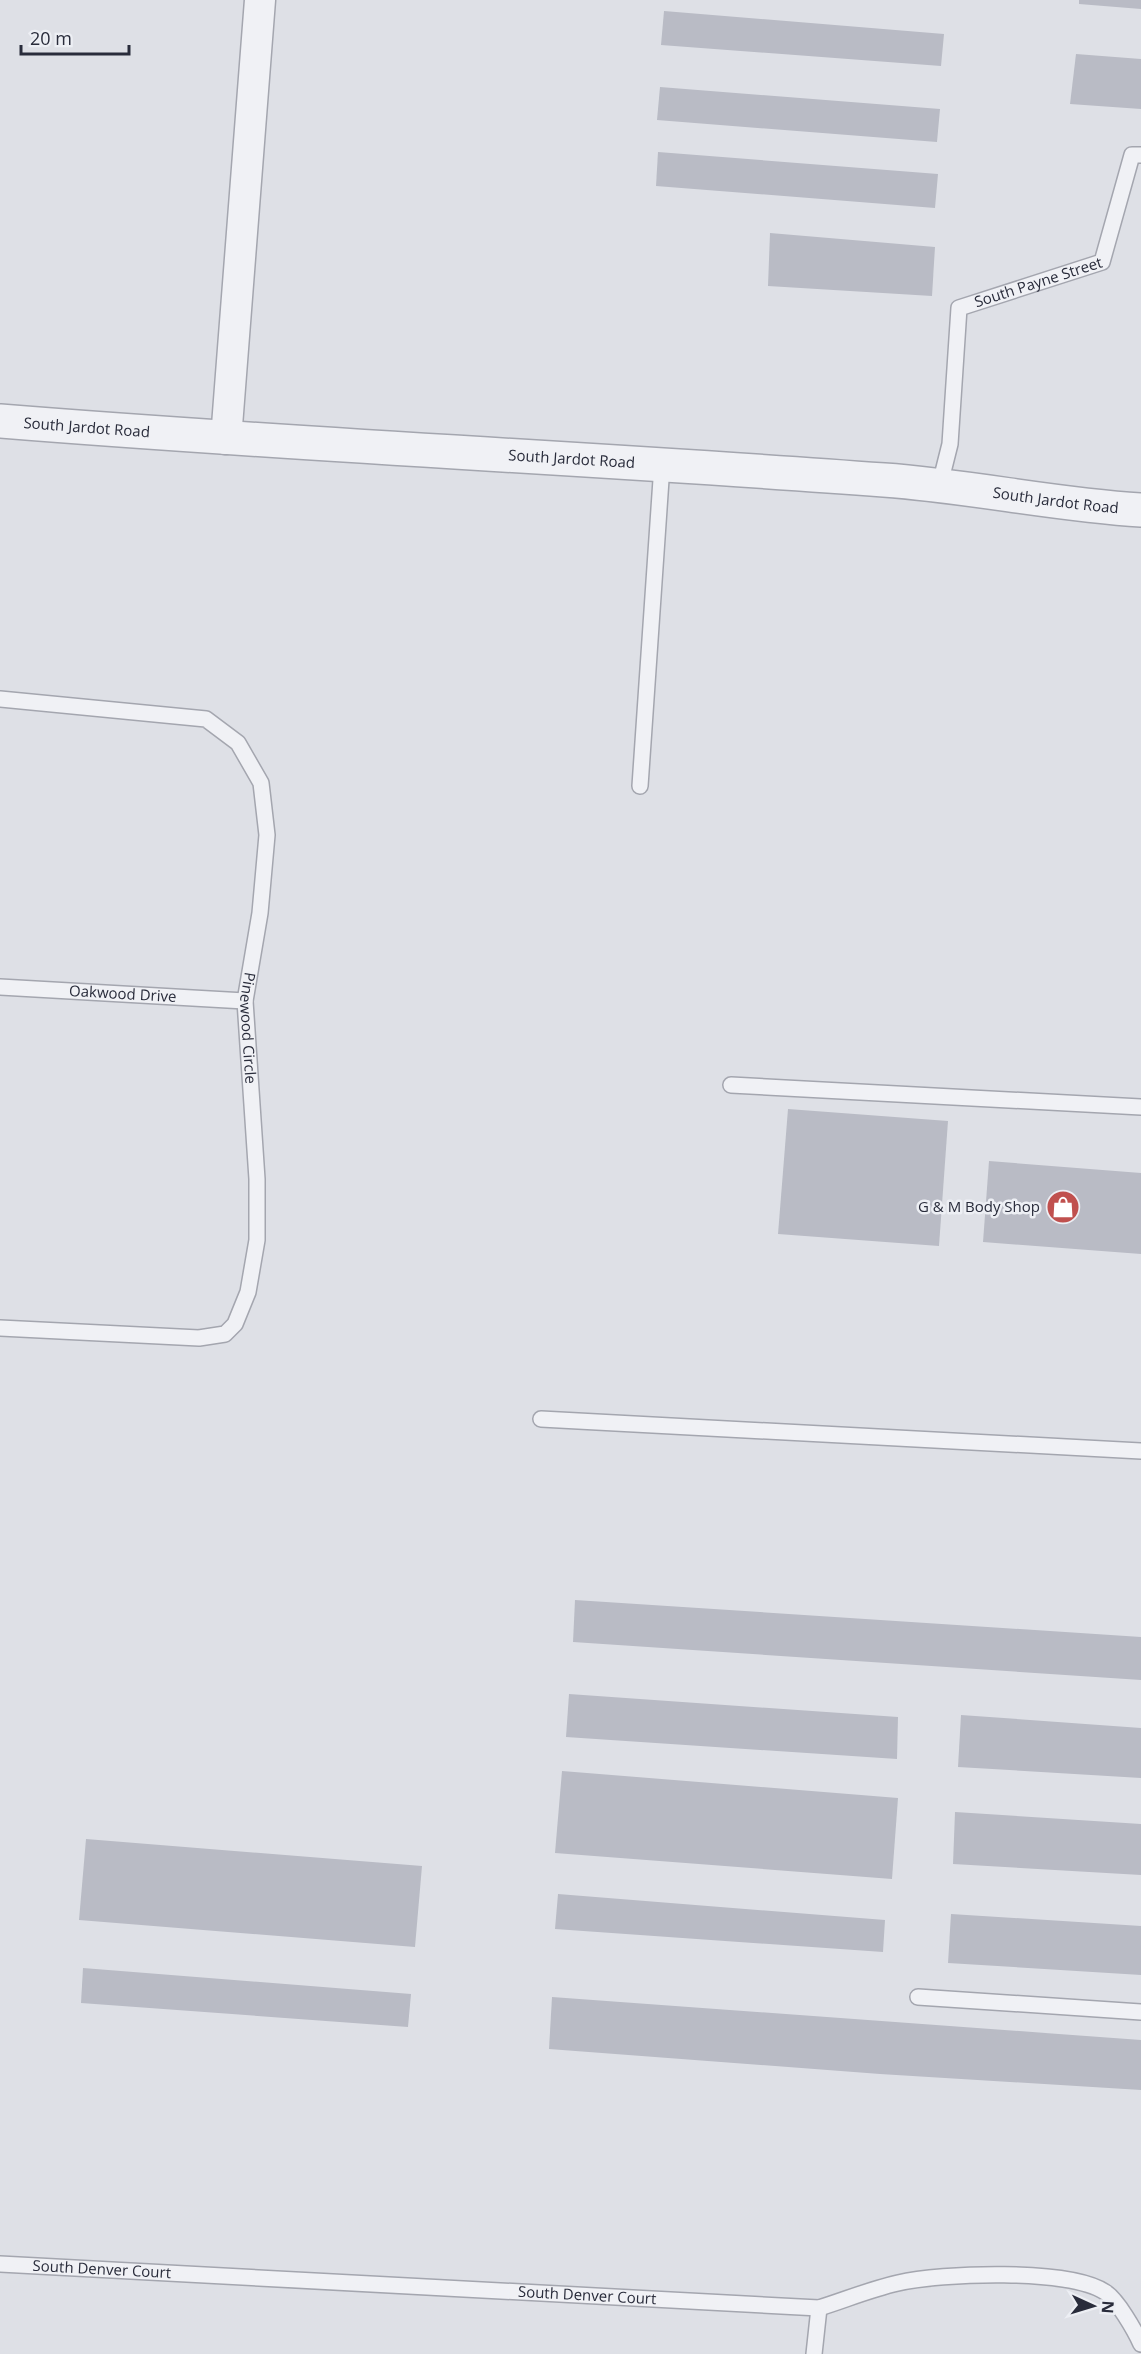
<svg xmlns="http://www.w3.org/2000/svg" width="1141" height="2354" font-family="'Open Sans',sans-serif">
  <rect width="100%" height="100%" fill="#dee0e6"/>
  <g fill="#b9bbc5">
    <path d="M1079,0H1141V9L1079,4Z"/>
    <path d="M664,11L944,34L941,66L661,45Z"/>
    <path d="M1076,54L1141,59V109L1070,104Z"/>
    <path d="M660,87L940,109L937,142L657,120Z"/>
    <path d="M658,152L938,174L935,208L656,186Z"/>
    <path d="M770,233L935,247L932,296L768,286Z"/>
    <path d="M788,1109L948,1121L939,1246L778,1234Z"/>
    <path d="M989,1161L1141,1173V1254L983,1242Z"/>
    <path d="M575,1600L1141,1637V1680L573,1642Z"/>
    <path d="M569,1694L898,1717L897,1759L566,1737Z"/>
    <path d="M961,1715L1141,1728V1778L958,1767Z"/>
    <path d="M562,1771L898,1798L892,1879L555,1853Z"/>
    <path d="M955,1812L1141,1824V1875L953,1864Z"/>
    <path d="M86,1839L422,1866L415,1947L79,1920Z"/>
    <path d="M558,1894L885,1920L883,1952L555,1929Z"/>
    <path d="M951,1914L1141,1926V1975L948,1963Z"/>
    <path d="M83,1968L411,1994L408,2027L81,2003Z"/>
    <path d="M552,1997L1141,2040V2090L880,2074L549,2049Z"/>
  </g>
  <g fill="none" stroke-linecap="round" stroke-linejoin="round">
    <defs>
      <g id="service">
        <path id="s1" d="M940,484L950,444L959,308L1102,262L1132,155H1141"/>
        <path id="s2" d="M0,699L206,719L238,743L261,783L267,835L260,913L245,1001L257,1179V1240L248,1292L235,1324L225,1334L199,1338L0,1328"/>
        <path d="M640,786L662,465"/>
        <path id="s3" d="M0,987L245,1001"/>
        <path d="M731,1085L1141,1107"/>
        <path d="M541,1419L1141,1451"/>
        <path d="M918,1997L1141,2012"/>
        <path id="s4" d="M0,2264L819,2308C845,2300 871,2289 898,2283C941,2273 1069,2268 1105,2292C1117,2299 1135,2331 1141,2344"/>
        <path d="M814,2354L819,2308"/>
      </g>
      <path id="minor" d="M226,439L260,0"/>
      <g id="tertiary">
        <path id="s5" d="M0,421C294,445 589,458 884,480C970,486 1055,505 1141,510"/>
      </g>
    </defs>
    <use href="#service" stroke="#a4a6af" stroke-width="18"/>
    <use href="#minor" stroke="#a4a6af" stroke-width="33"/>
    <use href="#tertiary" stroke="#a4a6af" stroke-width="36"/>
    <use href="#service" stroke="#f0f1f5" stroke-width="15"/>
    <use href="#minor" stroke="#f0f1f5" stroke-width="30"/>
    <use href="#tertiary" stroke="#f0f1f5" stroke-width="33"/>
  </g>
  <defs>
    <symbol id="shop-disc" viewBox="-11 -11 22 22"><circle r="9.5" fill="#c0504e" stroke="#edeff4"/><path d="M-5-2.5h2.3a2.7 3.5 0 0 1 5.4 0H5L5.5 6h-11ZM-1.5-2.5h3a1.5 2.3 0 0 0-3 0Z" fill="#fff"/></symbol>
  </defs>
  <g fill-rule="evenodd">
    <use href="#shop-disc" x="1044" y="1188" width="38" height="38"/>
  </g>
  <g text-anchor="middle" stroke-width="5" stroke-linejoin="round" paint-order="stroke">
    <g font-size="15" fill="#292c3b" stroke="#edeff4">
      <text dy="5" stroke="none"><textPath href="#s1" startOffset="261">South Payne Street</textPath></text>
      <text dy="5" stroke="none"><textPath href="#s5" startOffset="87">South Jardot Road</textPath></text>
      <text dy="5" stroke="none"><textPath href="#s5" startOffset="573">South Jardot Road</textPath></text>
      <text dy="5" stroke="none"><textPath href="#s5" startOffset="1059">South Jardot Road</textPath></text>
      <text dy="5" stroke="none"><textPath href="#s3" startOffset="123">Oakwood Drive</textPath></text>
      <text dy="5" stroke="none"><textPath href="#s2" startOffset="540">Pinewood Circle</textPath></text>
      <text dy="5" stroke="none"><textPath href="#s4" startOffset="102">South Denver Court</textPath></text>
      <text dy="5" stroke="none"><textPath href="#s4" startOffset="588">South Denver Court</textPath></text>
    </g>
    <g font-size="15" fill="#292c3b" stroke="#edeff4" text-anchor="end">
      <text x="1040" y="1212">G &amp; M Body Shop</text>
    </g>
  </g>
  <g transform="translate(1093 2306) rotate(94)" stroke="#edeff4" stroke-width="4.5" paint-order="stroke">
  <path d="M0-4.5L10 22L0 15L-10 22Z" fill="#292c3b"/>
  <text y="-9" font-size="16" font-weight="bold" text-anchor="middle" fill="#292c3b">N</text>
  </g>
  <path d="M21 45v9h108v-9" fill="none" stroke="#292c3b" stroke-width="3"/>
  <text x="30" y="45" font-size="18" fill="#292c3b" stroke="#edeff4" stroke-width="4.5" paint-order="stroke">20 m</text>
</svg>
